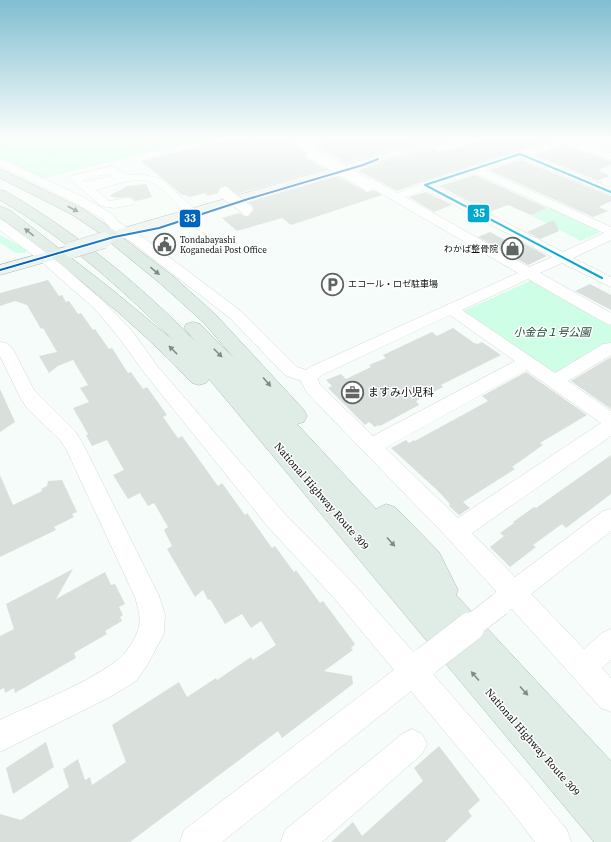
<svg xmlns="http://www.w3.org/2000/svg" width="611" height="842" font-family="'Source Serif 4','Noto Sans JP',serif">
  <rect width="100%" height="100%" fill="#f6fcf9"/>
  <g fill="#cffee7">
    <path d="M0,138H209L206,139L216,143L201,147L194,142L43,178L0,158Z"/>
    <path d="M551,207L598,229L599,233L581,241L530,215Z"/>
    <path d="M0,235L26,249L25,253H16L0,243Z"/>
    <path d="M532,280L611,326V342L554,375L461,312Z"/>
  </g>
  <g fill="#d9e0dc">
    <path d="M236,138H286L306,152L307,157L309,160L325,169L237,194L226,186L220,188L218,193L208,196L205,193L190,197L185,195H182L141,161Z"/>
    <path d="M334,138H410L418,142L344,163L341,160L317,146L331,141Z"/>
    <path d="M491,138L556,139L421,182L397,191L358,170L431,148L440,152Z"/>
    <path d="M565,145L611,161V165L598,170L610,176L598,180L604,183H603L535,155Z"/>
    <path d="M521,160L611,196V201L599,207L608,211L593,217L489,170Z"/>
    <path d="M475,175L547,208L531,215L508,205L489,212L439,186Z"/>
    <path d="M337,176L365,191L368,192L373,190L382,195L291,225L282,218L237,231L222,218L239,213L245,216H248L253,210L252,206L248,202Z"/>
    <path d="M146,184L152,197L145,199L135,201L132,198L128,197L117,198L109,196L127,186Z"/>
    <path d="M426,192L452,205L434,212L409,197Z"/>
    <path d="M554,220L559,231L540,239L527,232Z"/>
    <path d="M490,232L505,240L512,237L547,256L528,265L478,237Z"/>
    <path d="M170,236L176,250L167,253L151,242Z"/>
    <path d="M48,280L59,296L62,295L66,302L69,301L78,314L81,313L93,330L95,329L109,349L112,348L128,373L131,372L143,389L147,387L167,415L163,417L178,438L182,436L218,486L222,483L245,515L247,513L272,548L275,546L294,572L296,570L320,603L323,601L355,644L351,648L353,650L324,671L352,676L353,684L282,738L278,731L130,842H0V814L21,820L69,787L63,769L78,759L85,780L90,777L92,785L126,762L112,725L179,682L187,697L216,678L217,680L251,657L253,660L276,645L261,621L251,628L242,614L225,624L210,599L208,600L203,590L195,597L167,549L172,546L164,530L168,527L154,503L148,506L140,493L128,499L113,475L124,470L107,440L92,446L86,435L88,434L73,408L89,402L80,388L88,385L73,360L58,366L49,373L39,356L57,352L43,328L41,329L27,305L15,301L0,306V293Z"/>
    <path d="M590,284L611,295V310L575,291Z"/>
    <path d="M453,328L474,343L478,344L482,342L501,355L441,385L443,387L416,401L419,405L380,426L378,425L375,427L369,422L365,425L328,388L332,386L326,380L341,374L346,379L371,367L369,365L386,358L383,355L432,332L437,336Z"/>
    <path d="M611,357V409L571,381Z"/>
    <path d="M526,372L587,415L540,443L543,445L512,467L515,469L463,502L470,508L459,515L449,506L450,504L438,491L391,448L406,440L409,443L414,440L415,441L488,401L482,396Z"/>
    <path d="M0,389L15,422L0,432Z"/>
    <path d="M611,455V494L566,528L562,524L533,545L536,547L510,567L490,547L504,536L500,533L514,523L513,522L534,507L536,508Z"/>
    <path d="M0,475L13,505L42,491L41,489L47,486L48,481L62,480L77,512L72,514L74,517L54,527L56,530L0,557Z"/>
    <path d="M73,569L56,599L105,572L111,585L115,584L125,604L119,607L123,615L120,617L122,621L105,631L107,634L74,653L76,658L15,693L14,688L5,693L4,688L0,690V636L14,629L6,604Z"/>
    <path d="M46,742L54,767L13,794L6,768Z"/>
    <path d="M439,746L480,800L468,811L472,816L445,842H331L353,822L362,836L423,781L414,768Z"/>
  </g>
  <g fill="none" stroke-linecap="round" stroke-linejoin="round">
    <defs>
      <g id="minor">
        <path d="M287,138H300L306,141L317,138H333L331,140L313,145L340,161L339,163C331,165 293,145 287,138Z"/>
        <path d="M557,138H571L611,153V160L565,143L531,155L611,188V195L521,158L485,170L611,227V240L573,258L611,277V287L562,263L540,273L611,313V325L605,323L528,279L462,310L555,373L603,344L611,343V355L568,381L611,411V436L472,533L515,577L603,511L611,509V531L531,594L584,649L602,633L611,629V660L602,668L611,678V712L601,708L512,609L504,612L495,608L492,600L496,591L442,532L307,393L301,381L285,375L230,318L134,244L110,228L104,220L77,204L0,166V159L4,160L85,198L112,214L118,222L144,238L242,312L297,367L306,370L310,367L518,273L348,174L347,172L348,170H356L397,193L419,185L421,183L558,140ZM475,173L604,233L563,252L435,186ZM426,190L552,257L529,267L405,197ZM450,315L515,361L373,436L320,385L318,379L322,375ZM526,370L601,423L458,518L385,448Z"/>
        <path d="M112,166L127,175L140,174L161,179L198,212L196,215H188C177,205 165,190 153,183C138,175 111,186 96,190L109,201L128,198L132,199L134,202L132,205L114,208L101,206L82,189L78,188L69,178L71,176ZM110,173L112,176L85,182L82,180Z"/>
        <path d="M0,220L4,221L54,258L105,303L132,331L158,367L285,514L352,582L415,654L422,652L432,655L435,665L432,673L530,785L567,830L571,842H535L508,807L411,691L222,842H180L184,830L394,670L334,598L269,528L146,375L120,339L95,309L44,264L0,230Z"/>
        <path d="M0,342L6,343L13,349L34,390L75,431L83,444L159,596L165,615L164,633L148,664L136,681L108,698L0,752V720C37,702 82,686 115,662C124,656 135,641 138,630C142,619 138,608 135,597L67,451L61,441L27,408L20,397L0,356Z"/>
        <path d="M412,729L422,734L427,744L422,754L322,842H281L285,830L402,734Z"/>
      </g>
      <g id="major">
        <path d="M437,138H456L454,140L130,235C123,239 117,242 109,240L106,237L109,234L120,229Z"/>
        <path d="M72,245L78,247L80,250L78,253L0,275V265Z"/>
      </g>
      <path id="highway" d="M0,169L81,208L105,224L174,277L216,315L304,410L307,416L304,422L297,424L376,509L386,504L395,507L439,552L458,590L456,595L611,761V842H594L209,379L206,383L199,385L192,383C134,321 67,269 0,217V206L11,211L110,288L173,340C120,287 65,238 0,200V190L5,191C77,233 137,282 195,341L184,328L186,324L193,322L200,324L234,358L204,323L162,285L95,230L71,214L0,178Z"/>
    </defs>
    <use href="#minor" stroke="#d3d9d6" stroke-width="1"/>
    <use href="#major" stroke="#adbcb5" stroke-width="1"/>
    <use href="#highway" stroke="#adbcb5" stroke-width="1"/>
    <g stroke="#d5d7d6" stroke-width="1.5" stroke-dasharray="1 2" stroke-linecap="butt">
      <path d="M0,141L15,150L24,152L87,156L171,138"/>
      <path d="M64,144H113L121,148"/>
      <path d="M38,168L54,155L70,138"/>
    </g>
    <use href="#minor" fill="#fefffe" fill-rule="evenodd"/>
    <use href="#major" fill="#ecf3f0" fill-rule="evenodd"/>
    <use href="#highway" fill="#e0ece6" fill-rule="evenodd"/>
    <defs>
      <g id="minor-bridge-far2">
        <path d="M313,154L368,185"/>
        <path d="M225,193L246,209"/>
      </g>
      <path id="minor-bridge-far1" d="M469,628L500,604"/>
      <path id="minor-bridge" d="M426,661L470,627"/>
      <path id="major-bridge" d="M72,250L104,240"/>
    </defs>
    <use href="#minor-bridge-far2" stroke="#d3d9d6" stroke-width="12" stroke-linecap="butt"/>
    <use href="#minor-bridge-far1" stroke="#d3d9d6" stroke-width="24" stroke-linecap="butt"/>
    <use href="#minor-bridge" stroke="#d3d9d6" stroke-width="30" stroke-linecap="butt"/>
    <use href="#major-bridge" stroke="#adbcb5" stroke-width="17" stroke-linecap="butt"/>
    <use href="#minor-bridge-far2" stroke="#fefffe" stroke-width="11"/>
    <use href="#minor-bridge-far1" stroke="#fefffe" stroke-width="23"/>
    <use href="#minor-bridge" stroke="#fefffe" stroke-width="29"/>
    <use href="#major-bridge" stroke="#ecf3f0" stroke-width="16"/>
    <defs>
      <path id="bus-1" d="M0,270L114,237L159,228L248,199L363,165L378,159"/>
      <path id="bus-2" d="M602,278L425,185L520,154L611,192"/>
    </defs>
    <use href="#bus-1" stroke="#fff" stroke-width="4"/>
    <use href="#bus-2" stroke="#fff" stroke-width="4"/>
    <use href="#bus-1" stroke="#0065bd" stroke-width="2"/>
    <use href="#bus-2" stroke="#00a9ce" stroke-width="2"/>
  </g>
  <defs><path id="oneway-solid" d="M-6-.8H1V-3.2L6.5 0L1 3.2V.8H-6Z"/></defs>
  <g fill="#818a86">
    <use href="#oneway-solid" transform="translate(73 209) rotate(28)"/>
    <use href="#oneway-solid" transform="translate(29 232) rotate(-141)"/>
    <use href="#oneway-solid" transform="translate(155 271) rotate(39)"/>
    <use href="#oneway-solid" transform="translate(173 350) rotate(-135)"/>
    <use href="#oneway-solid" transform="translate(218 353) rotate(45)"/>
    <use href="#oneway-solid" transform="translate(267 382) rotate(49)"/>
    <use href="#oneway-solid" transform="translate(391 542) rotate(48)"/>
    <use href="#oneway-solid" transform="translate(475 676) rotate(-131)"/>
    <use href="#oneway-solid" transform="translate(524 691) rotate(48)"/>
  </g>
  <linearGradient id="sky" x2="0" y2="1"><stop stop-color="#80bed1"/><stop offset="0.54" stop-color="#fbfefc"/><stop offset="1" stop-color="#fbfefc" stop-opacity="0"/></linearGradient>
  <rect width="611" height="256" fill="url(#sky)"/>
  <defs>
    <symbol id="civic-ring" viewBox="-11 -11 22 22"><circle r="9.5" fill="#fff" stroke="#5e6562" stroke-width="1.5"/><path d="M-.6-6.5H3V-4.5H.6V-3L4-1V1h2V6H-6V1h2V-1L-.6-3ZM-1.2 2.5V6h2.4V2.5Z" fill="#5e6562"/></symbol>
    <symbol id="shop-ring" viewBox="-11 -11 22 22"><circle r="9.5" fill="#fff" stroke="#5e6562" stroke-width="1.5"/><path d="M-5-2.5h2.3a2.7 3.5 0 0 1 5.4 0H5L5.5 6h-11ZM-1.5-2.5h3a1.5 2.3 0 0 0-3 0Z" fill="#5e6562"/></symbol>
    <symbol id="parking-ring" viewBox="-11 -11 22 22"><circle r="9.5" fill="#fff" stroke="#5e6562" stroke-width="1.5"/><path d="M-3.5-5.5H1a3.5 3.5 0 0 1 0 7H-1V5.5H-3.5ZM-1-3.4V-.6H.8a1.4 1.4 0 0 0 0-2.8Z" fill="#5e6562"/></symbol>
    <symbol id="office-ring" viewBox="-11 -11 22 22"><circle r="9.5" fill="#fff" stroke="#5e6562" stroke-width="1.5"/><path d="M-6-3h4V-5.5h4V-3h4V5H-6ZM-1-4.5V-3h2v-1.5ZM-6 0V1H6V0Z" fill="#5e6562"/></symbol>
  </defs>
  <g fill-rule="evenodd">
    <use href="#civic-ring" x="152" y="232" width="25" height="25"/>
    <use href="#shop-ring" x="500" y="236" width="25" height="25"/>
    <use href="#parking-ring" x="320" y="272" width="25" height="25"/>
    <use href="#office-ring" x="340" y="380" width="25" height="25"/>
  </g>
  <g text-anchor="middle" stroke-width="3" stroke-linejoin="round" paint-order="stroke">
    <g font-size="9" fill="#0c1310" stroke="#fff" text-anchor="start">
      <text x="180" y="243">Tondabayashi<tspan x="180" dy="10">Koganedai Post Office</tspan></text>
      <text x="498" y="252" text-anchor="end">わかば整骨院</text>
      <text x="348" y="287">エコール・ロゼ駐車場</text>
    </g>
    <g font-size="11" font-style="italic" fill="#1e4937" stroke="#fff">
      <text x="552" y="336">小金台１号公園</text>
    </g>
    <g font-size="11" fill="#0c1310" stroke="#fff" text-anchor="start">
      <text x="368" y="396">ますみ小児科</text>
    </g>
    <g font-size="11" fill="#0c1310" stroke="#fff">
      <text transform="translate(322 496) rotate(49)" y="4">National Highway Route 309</text>
      <text transform="translate(533 742) rotate(49)" y="4">National Highway Route 309</text>
    </g>
  </g>
  <g stroke="#fff" stroke-width="1.5">
    <rect x="467" y="204" width="23" height="19" rx="4" fill="#00a9ce"/>
    <rect x="179" y="209" width="22" height="19" rx="4" fill="#0065bd"/>
  </g>
  <g font-size="11" text-anchor="middle" font-weight="bold" fill="#fff">
    <text x="479" y="217">35</text>
    <text x="190" y="222">33</text>
  </g>
</svg>
